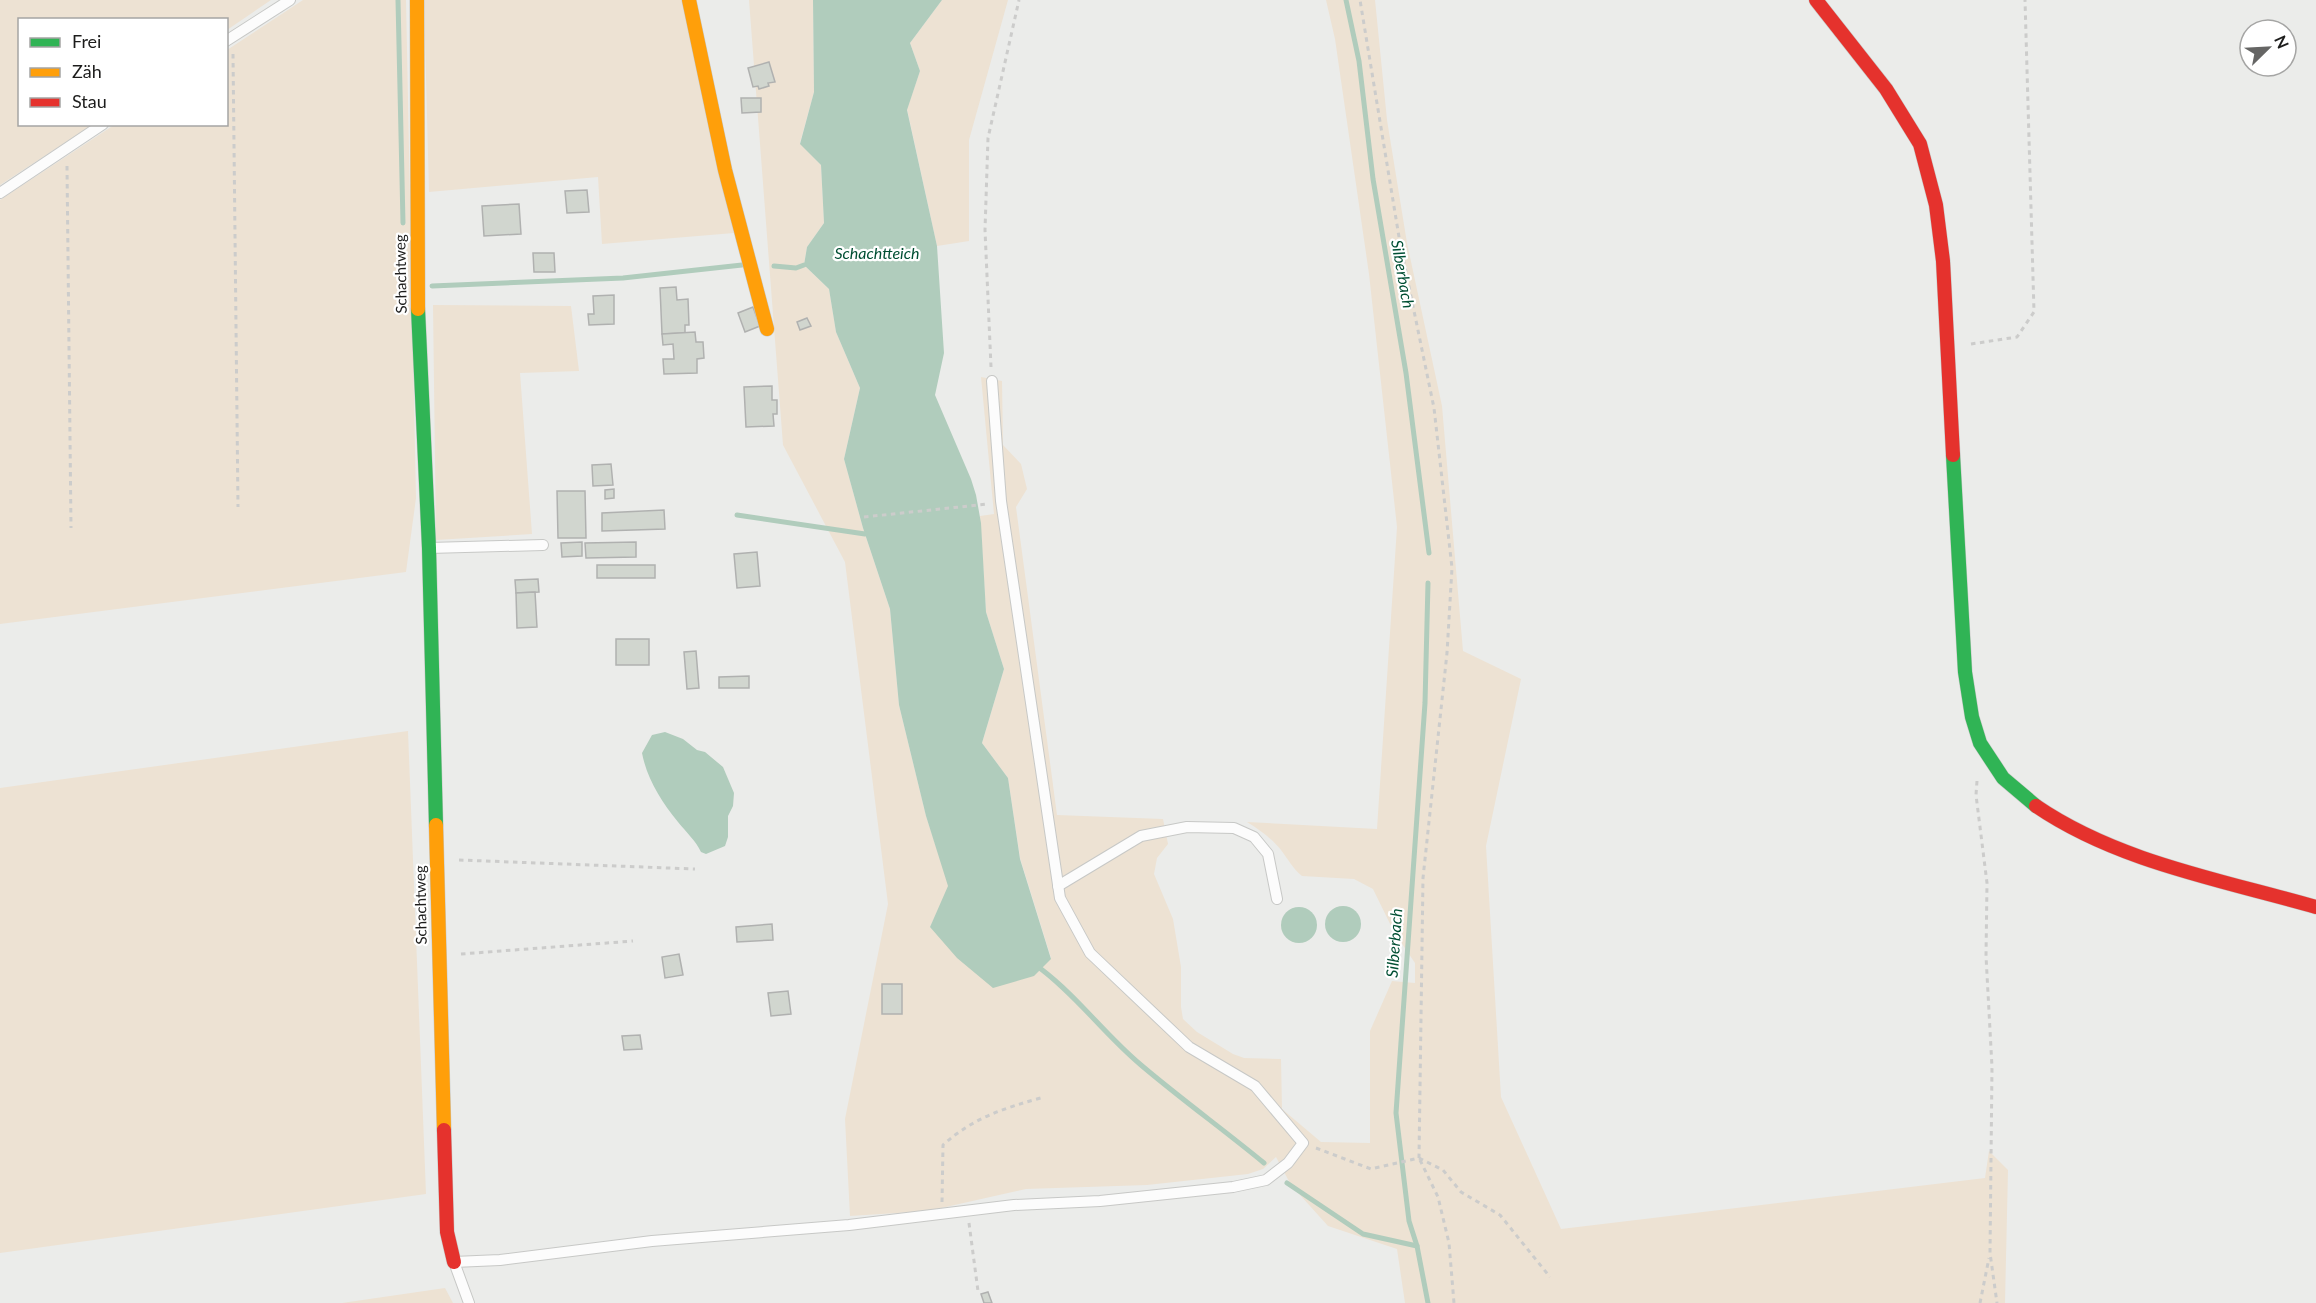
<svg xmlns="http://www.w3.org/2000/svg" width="2316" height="1303" font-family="Lato,sans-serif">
  <rect width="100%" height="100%" fill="#ebecea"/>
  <g fill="#ede2d3">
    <path d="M0,0H271L227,30L226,20H20V124L92,125L0,185Z"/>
    <path d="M303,0H406L416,498L406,572L0,624V200L114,125L226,124L227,50Z"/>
    <path d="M424,0H683L734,233L602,244L598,177L429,192Z"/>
    <path d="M749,0H813L814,92L800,143L821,165L824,223L807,247L804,265L829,289L836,332L860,388L844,459L863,528L890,609L899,705L926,816L949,886L930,927L1051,958L1020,858L1008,778L982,743L1004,669L986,612L980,516L994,514L981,377L1002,381L1003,445L1021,464L1027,489L1016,507L1057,815L1163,819L1168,844L1157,858L1154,874L1173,919L1181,967V1007L1183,1019L1197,1032L1233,1054L1244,1058L1281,1059L1282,1109L1321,1142L1370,1143V1031L1392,981L1415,983V963L1394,932L1373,889L1354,879L1302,876C1293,869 1288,859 1281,850C1271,838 1260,830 1247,822L1377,829L1397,527L1369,274L1335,39L1326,0H1375L1387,120L1407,243L1442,406L1463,651L1521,679L1486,846L1501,1097L1561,1229L1985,1178L1989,1151L2008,1170L2005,1303H1405L1397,1249L1328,1226L1291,1185L1276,1157L1263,1169L1248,1174L1147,1185L1026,1189L928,1211L850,1216L845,1119L888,904L845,562L783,445Z"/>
    <path d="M942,0H1008L969,140V241L937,246L907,109L920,71L910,43Z"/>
    <path d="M433,305L571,306L579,371L520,373L532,534L436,540Z"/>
    <path d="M408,731L426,1194L0,1253V788Z"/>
    <path d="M445,1288L453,1303H342Z"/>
  </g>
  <g fill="#b0ccbc">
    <path d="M813,0H942L910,43L920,71L907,110L937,246L944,353L935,395L971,479L976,495L981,523L986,612L1004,669L982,743L1008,778L1020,859L1051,959L1034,976L993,988L957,958L930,927L948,886L926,816L899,705L890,609L863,528L844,459L860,388L836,332L829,289L804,265L807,247L824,223L821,165L800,144L814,92Z"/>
    <path d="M665,732L683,739L697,750L705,752L723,767L734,793L733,806L728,816V837L725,846L706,854L701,852C696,841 686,832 678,822C661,801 647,779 642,753L652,735Z"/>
    <circle cx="1343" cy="924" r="18"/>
    <circle cx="1299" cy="925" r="18"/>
  </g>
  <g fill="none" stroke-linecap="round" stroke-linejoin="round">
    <g stroke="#b0ccbc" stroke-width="5">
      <path d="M398,0L403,223"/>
      <path d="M1346,0L1359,61L1373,179L1406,373L1429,553"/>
      <path d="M774,266L796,268L804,265"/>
      <path d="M432,286L623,278L742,265"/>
      <path d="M737,515L865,534"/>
      <path d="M1428,583L1425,703L1396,1113L1409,1221L1417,1246L1428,1303"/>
      <path d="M1041,969C1078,997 1105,1035 1141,1065C1181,1099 1224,1130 1264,1163"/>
      <path d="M1287,1183L1363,1234L1417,1246"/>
    </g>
  </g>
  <g fill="#d1d6cf" stroke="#b0b1b0" stroke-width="1.5">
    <path d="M769,62L775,82L768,83L769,86L759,89L758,86L753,87L748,68Z"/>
    <path d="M741,98H761V112L742,113Z"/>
    <path d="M587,190L589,212L567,213L565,191Z"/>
    <path d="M519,204L521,234L484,236L482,206Z"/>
    <path d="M533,253H554L555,272H534Z"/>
    <path d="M676,287L677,300L688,299L689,325H685V333L662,334L660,288Z"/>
    <path d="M614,295V324L589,325L588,314H594L593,296Z"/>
    <path d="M753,307L760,326L745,332L738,313Z"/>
    <path d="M807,318L811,326L800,330L797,322Z"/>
    <path d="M695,332L696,342H703L704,358L697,359V373L664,374L663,359H674L673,344L663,345L662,334Z"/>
    <path d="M772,386V400H777V414H773L774,426L746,427L744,387Z"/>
    <path d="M611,464L613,485L593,486L592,465Z"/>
    <path d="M614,489V498L605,499V490Z"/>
    <path d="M557,491H585L586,538H558Z"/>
    <path d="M664,510L665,529L602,531V513Z"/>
    <path d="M582,542V556L562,557L561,543Z"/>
    <path d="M636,542V557L586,558L585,543Z"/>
    <path d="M757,552L760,586L737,588L734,554Z"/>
    <rect x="597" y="565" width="58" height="13"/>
    <path d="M538,579L539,592L516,593L515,580Z"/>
    <path d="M535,592L537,627L517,628L516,593Z"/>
    <rect x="616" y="639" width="33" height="26"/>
    <path d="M696,651L699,688L687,689L684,652Z"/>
    <path d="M749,676V688H719V677Z"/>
    <path d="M772,924L773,940L737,942L736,927Z"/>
    <path d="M679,954L683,975L665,978L662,957Z"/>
    <rect x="882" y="984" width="20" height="30"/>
    <path d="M788,991L791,1014L771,1016L768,993Z"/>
    <path d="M640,1035L642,1049L624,1050L622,1036Z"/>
    <path d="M988,1292L992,1303H984L981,1294Z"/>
  </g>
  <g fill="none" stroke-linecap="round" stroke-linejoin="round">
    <defs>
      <g id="lane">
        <path d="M226,41L290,0"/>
        <path d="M0,193L103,124"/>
        <path d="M429,548L543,545"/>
        <path d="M1058,886L1141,836L1187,827L1234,828L1254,837L1268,854L1277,899"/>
        <path d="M469,1303L454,1262L500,1260L652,1241L849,1225L1014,1205L1100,1201L1233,1187L1266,1180L1288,1163L1303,1143L1255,1086L1189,1047L1090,953L1060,898L1001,501L992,381"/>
      </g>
      <g id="fast">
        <path d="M418,309L429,548L436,825"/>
        <path d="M1953,455L1965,672L1972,717L1980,743L2003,778L2036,806"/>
      </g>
      <g id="slow">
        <path d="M417,0L418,309"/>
        <path d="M689,0L725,170L767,329"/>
        <path d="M436,825L444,1130"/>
      </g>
      <g id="jam">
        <path d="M1816,0L1886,89L1920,144L1936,205L1943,261L1953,455"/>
        <path d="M2036,806C2118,862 2222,880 2316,907"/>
        <path d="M444,1130L447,1232L454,1262"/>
      </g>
    </defs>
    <use href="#lane" stroke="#c7c8c6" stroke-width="12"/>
    <use href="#fast" stroke="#c7c8c6" stroke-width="15"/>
    <use href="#slow" stroke="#c7c8c6" stroke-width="15"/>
    <use href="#jam" stroke="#c7c8c6" stroke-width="15"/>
    <g stroke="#cccccb" stroke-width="3" stroke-dasharray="4.5 4.5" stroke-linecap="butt">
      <path d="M233,54L238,507"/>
      <path d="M67,166L71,528"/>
      <path d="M1971,344L2017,337L2034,312L2025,0"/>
      <path d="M991,367L985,230L988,138L1019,0"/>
      <path d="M864,517L988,504"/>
      <path d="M1977,781L1976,795L1987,883L1986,956L1992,1067L1990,1253L1997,1303"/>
      <path d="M459,860L695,869"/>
      <path d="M461,954L633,941"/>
      <path d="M1316,1148L1371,1169L1419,1158L1423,878L1447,653L1452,568L1434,408L1400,243L1360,0"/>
      <path d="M1419,1158L1443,1170L1461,1192L1500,1215L1550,1277"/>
      <path d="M1420,1160L1438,1197L1449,1243L1454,1303"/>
      <path d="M942,1202L943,1145C974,1117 1005,1108 1044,1097"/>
      <path d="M969,1223L978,1291"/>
      <path d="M1980,1303L1989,1258"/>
    </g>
    <use href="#lane" stroke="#fcfcfc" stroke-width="10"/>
    <use href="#fast" stroke="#30b455" stroke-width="14"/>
    <use href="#slow" stroke="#ff9f0a" stroke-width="14"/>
    <use href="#jam" stroke="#e5322d" stroke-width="14"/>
  </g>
  <g text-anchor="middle" stroke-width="4.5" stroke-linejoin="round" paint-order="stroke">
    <g font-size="15" fill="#1d1d1c" stroke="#fff">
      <text transform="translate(401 274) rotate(-91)" y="5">Schachtweg</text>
      <text transform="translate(421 905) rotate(-91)" y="5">Schachtweg</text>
    </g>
    <g font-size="16" font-style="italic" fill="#004f33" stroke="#fff">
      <text x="877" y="259">Schachtteich</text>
      <text transform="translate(1403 274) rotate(80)" y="6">Silberbach</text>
      <text transform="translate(1394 943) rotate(-86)" y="6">Silberbach</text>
    </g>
  </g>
  <rect x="18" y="18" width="210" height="108" fill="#ffffff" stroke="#a5a5a4" stroke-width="1.5"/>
  <rect x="30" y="38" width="30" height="9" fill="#30b455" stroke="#a5a5a4" stroke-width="1.5"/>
  <text x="72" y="48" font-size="18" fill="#1d1d1c">Frei</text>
  <rect x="30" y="68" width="30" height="9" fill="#ff9f0a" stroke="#a5a5a4" stroke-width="1.5"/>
  <text x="72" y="78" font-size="18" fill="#1d1d1c">Zäh</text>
  <rect x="30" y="98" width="30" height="9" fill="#e5322d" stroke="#a5a5a4" stroke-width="1.5"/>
  <text x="72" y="108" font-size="18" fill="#1d1d1c">Stau</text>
  <g transform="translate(2268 48) rotate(66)"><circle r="28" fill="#ffffff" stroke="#a5a5a4" stroke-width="1.5"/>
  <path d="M0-4.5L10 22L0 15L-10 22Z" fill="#656564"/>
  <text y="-9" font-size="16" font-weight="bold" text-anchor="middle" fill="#1d1d1c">N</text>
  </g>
</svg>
